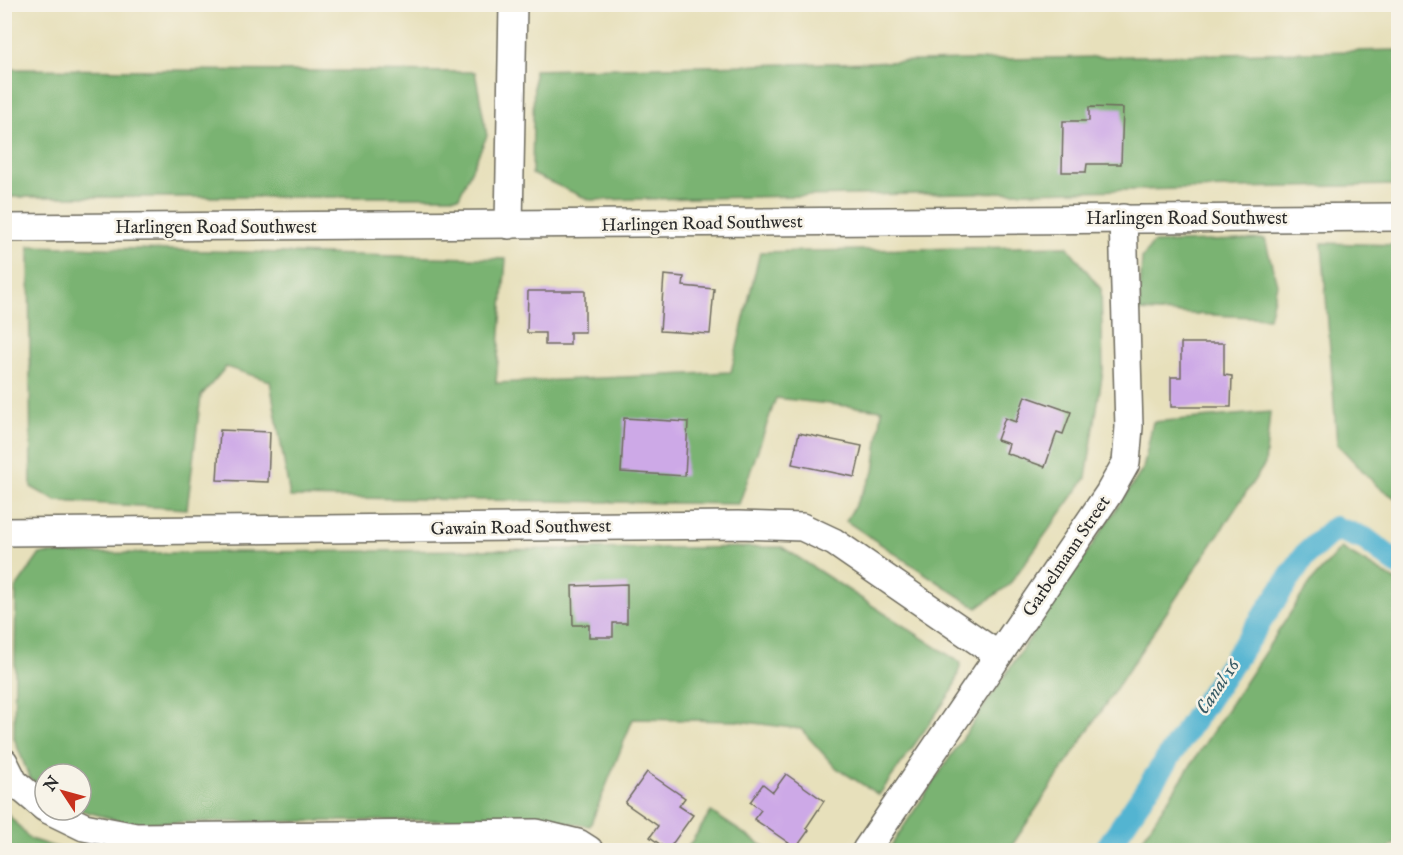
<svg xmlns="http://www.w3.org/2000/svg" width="1403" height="855" font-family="'IM FELL English',serif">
  <rect width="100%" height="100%" fill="#f7f3e8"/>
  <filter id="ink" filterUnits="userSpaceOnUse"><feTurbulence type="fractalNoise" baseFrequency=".0167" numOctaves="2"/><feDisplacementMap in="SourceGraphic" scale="12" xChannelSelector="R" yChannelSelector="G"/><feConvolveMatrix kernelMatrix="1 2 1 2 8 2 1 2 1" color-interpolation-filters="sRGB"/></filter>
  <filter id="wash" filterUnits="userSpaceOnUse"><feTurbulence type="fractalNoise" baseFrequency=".008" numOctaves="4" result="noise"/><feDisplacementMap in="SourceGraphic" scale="24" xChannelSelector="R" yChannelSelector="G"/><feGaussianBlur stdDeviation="1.35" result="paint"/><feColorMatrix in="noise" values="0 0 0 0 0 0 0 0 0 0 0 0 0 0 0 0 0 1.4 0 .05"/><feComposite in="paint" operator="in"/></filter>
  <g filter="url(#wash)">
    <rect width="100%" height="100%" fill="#e7e0bb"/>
    <g fill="#7ab372" stroke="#526f4e" stroke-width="1.5">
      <path d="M1398,50V185L590,200L532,174L534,70Z"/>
      <path d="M5,69L475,72L487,136L459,197H5Z"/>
      <path d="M1265,239L1277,284L1269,318L1139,311L1142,258L1153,243Z"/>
      <path d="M1322,243L1398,245V500L1377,486L1337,444Z"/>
      <path d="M29,246L506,259L496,383L731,372L760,252L1067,246L1101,289L1103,370L1086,478L1009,585L977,608L846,521L874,472L882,410L776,398L739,504L290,497L270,381L226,367L201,396L187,509L56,501L31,487Z"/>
      <path d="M1270,412L1265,464L1009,850H888L1143,469L1153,422Z"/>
      <path d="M782,547L961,663L953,690L879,795L835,767L801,729L738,721L633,719L590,826L542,819L127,823L80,810L81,774H45V788L30,779L14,738L16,588L40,554Z"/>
      <path d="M1341,548L1398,582V841L1387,850H1135L1310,583Z"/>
      <path d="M4,810L30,839L64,850H5Z"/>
      <path d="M711,812L769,850H686Z"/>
    </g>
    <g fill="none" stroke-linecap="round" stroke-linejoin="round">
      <path stroke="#53b4d1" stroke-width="24" d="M1106,850L1305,555L1335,528L1365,539L1398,564"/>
    </g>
    <g id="blocks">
      <g fill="#cda9e7">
        <path d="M1089,107L1123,108L1121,164H1087L1086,172H1062L1063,121H1089Z"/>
        <path d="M664,275L684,277L683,286L714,289L710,334L660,331Z"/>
        <path d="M528,291H585V332H570V345H545V333H527Z"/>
        <path d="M1181,343H1224V375L1232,376L1231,407H1171V377H1181Z"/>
        <path d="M1025,396L1071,412L1063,434L1057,432L1045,467L1006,453L1009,444L997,440L1005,418L1016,422Z"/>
        <path d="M624,418L688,422L685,476L621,472Z"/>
        <path d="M220,430L270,432L268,482L217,480Z"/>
        <path d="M799,433L862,446L855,477L792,464Z"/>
        <path d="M627,584V623H613V637H589V625H573L572,586Z"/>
        <path d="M647,772L685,798L679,806L693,815L668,850L650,837L658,826L625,803Z"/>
        <path d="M786,774L824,801L806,828L809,830L796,848L754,819L761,810L750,802L763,784L773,792Z"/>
      </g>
    </g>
  </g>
  <g filter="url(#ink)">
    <use href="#blocks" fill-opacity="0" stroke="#6d6a5d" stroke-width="1.5"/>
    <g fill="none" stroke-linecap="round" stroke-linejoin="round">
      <defs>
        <g id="minor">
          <path d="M509,225L513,4"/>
          <path d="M4,228L1398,217"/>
          <path d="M4,532L738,525L802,527L834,542L998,655"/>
          <path d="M4,762L14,782L45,808"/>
          <path d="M49,810L84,827L136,837L537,833L578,843L589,850"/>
          <path d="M866,850L1109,493L1126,463L1129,427L1123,218"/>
        </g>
      </defs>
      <use href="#minor" stroke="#6d6a5d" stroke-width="30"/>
      <use href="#minor" stroke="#fff" stroke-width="27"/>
    </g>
  </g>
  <g text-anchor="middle" stroke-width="5" stroke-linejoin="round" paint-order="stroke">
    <g font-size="18" fill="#2b2b2b" stroke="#f7f3e8">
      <text x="1187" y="224">Harlingen Road Southwest</text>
      <text transform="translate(702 223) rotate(-1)" y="6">Harlingen Road Southwest</text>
      <text x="216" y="233">Harlingen Road Southwest</text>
      <text transform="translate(521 527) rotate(-1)" y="6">Gawain Road Southwest</text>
      <text transform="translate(1066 556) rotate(-56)" y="6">Garbelmann Street</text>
    </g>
    <g font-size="20" font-style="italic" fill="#395b65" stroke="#f7f3e8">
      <text transform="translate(1217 686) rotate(-56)" y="7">Canal 16</text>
    </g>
  </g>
  <rect width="1403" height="855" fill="none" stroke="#f7f3e8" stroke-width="24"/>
  <g transform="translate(63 792) rotate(306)"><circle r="28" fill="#f7f3e8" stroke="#a5a39c" stroke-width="1.5"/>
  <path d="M0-4.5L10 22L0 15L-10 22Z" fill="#c8321e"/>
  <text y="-9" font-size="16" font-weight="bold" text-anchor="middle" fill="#2b2b2b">N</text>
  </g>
</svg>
